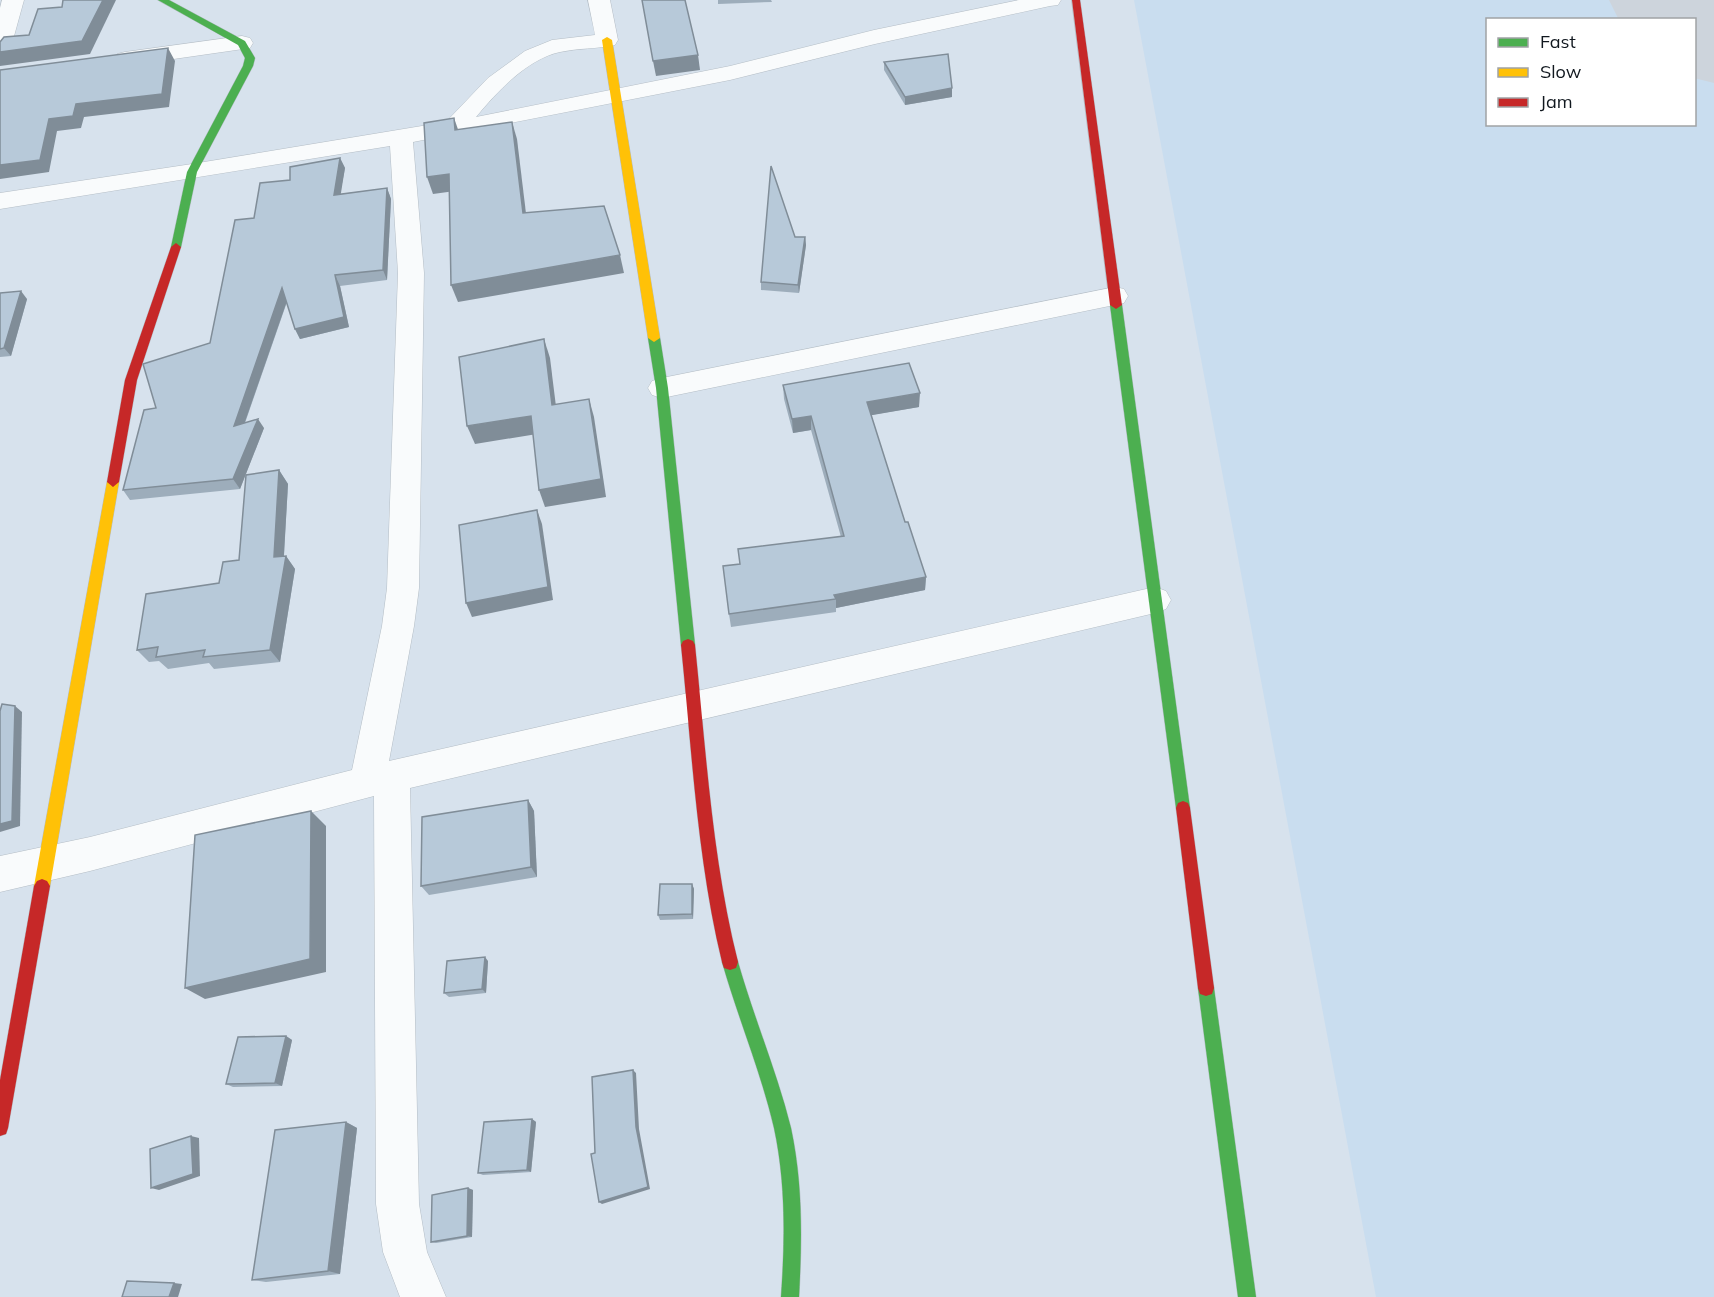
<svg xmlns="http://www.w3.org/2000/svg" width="1714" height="1297" font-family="Mulish,sans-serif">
  <rect width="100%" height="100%" fill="#d7e2ed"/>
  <path fill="#c9ddef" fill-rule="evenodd" d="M1134,0H1714V1297H1376ZM1488,20H1694V124H1488Z"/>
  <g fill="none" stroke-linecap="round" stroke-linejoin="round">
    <path fill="#cdd4dc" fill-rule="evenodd" d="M1609,0H1714V83L1694,78V20H1619Z"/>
    <defs>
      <g id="street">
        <path d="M2,0H24L11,47L8,52L0,54V8Z"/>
        <path d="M588,0H610L618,40L615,45C597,49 578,48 560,52C527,59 497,92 476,117L730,66L874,30L1019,0H1061L1058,5L1050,6L875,44L730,80L413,142L424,273L419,588L414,626L389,761L1155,587L1166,591L1171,600L1166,609L1155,613L410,788L419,1204L427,1252L446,1297H400L383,1252L376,1204L374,796L90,871L0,892V856L90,837L352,770L382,626L387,588L398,273L390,146L0,209V193L192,164L446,122L488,78L525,51L552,40L595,35Z"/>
        <path d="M242,36L250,38L253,43L250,48L125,66L117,64L114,59L117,54L125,52Z"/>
        <path d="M1115,287L1124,289L1128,296L1124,303L662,398L652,395L648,388L652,381L662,378Z"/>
      </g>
      <g id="fast">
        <path d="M158,0H169L245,41L255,58L253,66L197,172L181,247L176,251L171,247L187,172L243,66L245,58L238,45Z"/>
        <path d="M1116,301L1122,305L1190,808L1188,813L1183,815L1178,813L1176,808L1110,305Z"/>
        <path d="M654,334L660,338L668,388L695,645L693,649H683L681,645L656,388L648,338Z"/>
        <path d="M730,954L736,956L738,962C754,1018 777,1072 791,1128C803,1184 802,1240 799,1297H781C785,1241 786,1184 774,1128C761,1072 738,1018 722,962L724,956Z"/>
        <path d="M1206,980L1212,982L1214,988L1256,1297H1238L1198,988L1200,982Z"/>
      </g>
      <g id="slow">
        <path d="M607,37L612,40L660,338L654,342L648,338L602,40Z"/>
        <path d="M113,477L119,482L50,886L47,891L42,893L37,891L34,886L107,482Z"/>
      </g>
      <g id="jam">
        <path d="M1072,0H1080L1122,305L1116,309L1110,305Z"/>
        <path d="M176,243L181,247L137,380L119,482L113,487L107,482L125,380L171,247Z"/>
        <path d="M688,639L693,641L695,645C706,751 712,859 738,962L736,968L730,970L724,968L722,962C697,859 692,751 681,645L683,641Z"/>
        <path d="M1183,801L1188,803L1190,808L1214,988L1212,994L1206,996L1200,994L1198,988L1176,808L1178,803Z"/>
        <path d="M42,879L47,881L50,886L8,1128L6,1134L0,1136V1080L34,886L37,881Z"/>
      </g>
    </defs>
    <use href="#street" stroke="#b4bdc5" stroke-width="1"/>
    <use href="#fast" stroke="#b4bdc5" stroke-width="1"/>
    <use href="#slow" stroke="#b4bdc5" stroke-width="1"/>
    <use href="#jam" stroke="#b4bdc5" stroke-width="1"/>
    <use href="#street" fill="#f9fbfc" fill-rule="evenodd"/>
    <use href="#fast" fill="#4caf50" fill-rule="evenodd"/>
    <use href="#slow" fill="#ffc107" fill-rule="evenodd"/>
    <use href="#jam" fill="#c62828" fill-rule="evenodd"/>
  </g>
  <g fill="#9dadbb">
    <path d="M718,0H771L772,2L718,4Z"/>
    <path d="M884,62L952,88V97L905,105L884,70Z"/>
    <path d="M340,158L345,168L340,194L387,188L391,199L387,280L340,286L349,327L300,339L295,329L287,302L245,423L264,428L240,489L130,500L123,490L156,408L210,343L254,218L290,180Z"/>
    <path d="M795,237H805L806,245L799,293L761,290V282Z"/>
    <path d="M0,293L27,299L11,356L0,357Z"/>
    <path d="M783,385L919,407L871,415L905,522L926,577L925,590L836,608V612L731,627L729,614L740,564L841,537L811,430L793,433L784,399Z"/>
    <path d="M279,470L288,484L284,556H286L295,569L280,662L214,669L209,663L168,669L159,661L149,662L137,650L219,583L239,560Z"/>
    <path d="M528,800L534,811L537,877L429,895L421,886Z"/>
    <path d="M692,884L694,889L693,919L660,920L658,915Z"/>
    <path d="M488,961L486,993L449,997L444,993Z"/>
    <path d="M286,1036L292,1040L282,1086L233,1087L226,1084Z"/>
    <path d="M532,1119L536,1122L531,1172L483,1175L478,1173Z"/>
    <path d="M346,1122L357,1128L340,1274L266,1282L252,1280Z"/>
    <path d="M468,1188L473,1190L472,1237L436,1243L431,1242Z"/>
  </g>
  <g fill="#808d98">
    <path d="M103,0H116L90,54L0,66V52Z"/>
    <path d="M168,48L175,61L169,107L84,117L81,128L57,131L49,172L0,179V165L49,119L76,104Z"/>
    <path d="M698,55L700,70L656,76L653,61Z"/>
    <path d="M952,88V97L905,105V97Z"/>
    <path d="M454,118L460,135L455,130Z"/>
    <path d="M512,122L517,139L528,230L523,213Z"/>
    <path d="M340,158L345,168L339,205L334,195Z"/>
    <path d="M449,174L455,191L433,194L427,177Z"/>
    <path d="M387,188L391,199L387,280L383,270Z"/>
    <path d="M805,237L806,245L799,293L798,285Z"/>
    <path d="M620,255L624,273L458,302L451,285Z"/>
    <path d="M335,275L340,286L349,327L300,339L295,329Z"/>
    <path d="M282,288L288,298L240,436L234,426Z"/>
    <path d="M21,291L27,299L11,356L4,348Z"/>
    <path d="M544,339L550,358L558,423L552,405Z"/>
    <path d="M920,393L919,407L867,416V402Z"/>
    <path d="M589,399L594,417L606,497L545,507L539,490Z"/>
    <path d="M531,416L537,434L475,444L467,426Z"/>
    <path d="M811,416V430L793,433L792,419Z"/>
    <path d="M258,419L264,428L240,489L233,479Z"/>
    <path d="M279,470L288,484L283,570L274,557Z"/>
    <path d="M537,510L542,524L553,600L472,617L466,603Z"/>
    <path d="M286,556L295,569L280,662L270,650Z"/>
    <path d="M926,577L925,590L836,608V599L834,595Z"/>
    <path d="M15,706L22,712L20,826L0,832V824Z"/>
    <path d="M528,800L534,811L537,877L531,867Z"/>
    <path d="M311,811L326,826V972L205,999L185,988Z"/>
    <path d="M692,884L694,889L693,919L692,914Z"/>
    <path d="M485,957L488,961L486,993L482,989Z"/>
    <path d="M286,1036L292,1040L282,1086L275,1083Z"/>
    <path d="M633,1070L636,1073L639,1129L650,1189L602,1204L599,1202L636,1127Z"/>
    <path d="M532,1119L536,1122L531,1172L527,1170Z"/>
    <path d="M346,1122L357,1128L340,1274L328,1271Z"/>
    <path d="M191,1136L199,1138L200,1176L159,1190L151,1188Z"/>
    <path d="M468,1188L473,1190L472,1237L467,1236Z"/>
    <path d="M174,1283L182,1284L178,1297H169Z"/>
  </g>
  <g fill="#b7c9d9" stroke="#808d98" stroke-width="1.5">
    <path d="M63,0H103L82,41L0,52V42L4,37L29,35L38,9L62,7Z"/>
    <path d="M642,0H685L698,55L653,61Z"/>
    <path d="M168,48L162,94L76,104L73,116L49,119L40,160L0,165V70Z"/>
    <path d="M948,54L952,88L905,97L884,62Z"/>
    <path d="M454,118L455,130L512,122L523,213L604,206L620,255L451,285L449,174L427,177L424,123Z"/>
    <path d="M340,158L334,195L387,188L383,270L335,275L344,317L295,329L282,288L234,426L258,419L233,479L123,490L144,410L156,408L143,364L210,343L235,220L254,218L260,183L290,180V167Z"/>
    <path d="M771,166L795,237H805L798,285L761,282Z"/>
    <path d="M21,291L4,348L0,349V293Z"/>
    <path d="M544,339L552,405L589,399L601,479L539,490L531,416L467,426L459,357Z"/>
    <path d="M909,363L920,393L867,402L905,522H908L926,577L834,595L836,599L729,614L723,566L740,564L738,549L844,536L811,416L792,419L783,385Z"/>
    <path d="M279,470L274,557L286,556L270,650L203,657L205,650L156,657L158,647L137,650L146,594L219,583L223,562L239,560L246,475Z"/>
    <path d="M537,510L548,587L466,603L459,525Z"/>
    <path d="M2,704L15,706L12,821L0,824V711Z"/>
    <path d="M528,800L531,867L421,886L422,817Z"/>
    <path d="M311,811L310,959L185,988L195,835Z"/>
    <path d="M660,884H692V914L658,915Z"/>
    <path d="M485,957L482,989L444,993L447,961Z"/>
    <path d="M286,1036L275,1083L226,1084L238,1037Z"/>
    <path d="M633,1070L636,1127L648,1187L599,1202L591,1154L595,1153L592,1077Z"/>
    <path d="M532,1119L527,1170L478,1173L484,1122Z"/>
    <path d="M346,1122L328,1271L252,1280L275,1130Z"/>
    <path d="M191,1136L193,1174L151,1188L150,1149Z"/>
    <path d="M468,1188L467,1236L431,1242L432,1195Z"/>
    <path d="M127,1281L174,1283L169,1297H122Z"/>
  </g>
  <rect x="1486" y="18" width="210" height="108" fill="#ffffff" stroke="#a0a3a5" stroke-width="1.5"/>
  <rect x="1498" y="38" width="30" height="9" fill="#4caf50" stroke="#a0a3a5" stroke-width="1.5"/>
  <text x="1540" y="48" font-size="18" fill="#11181f">Fast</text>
  <rect x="1498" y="68" width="30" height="9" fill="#ffc107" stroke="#a0a3a5" stroke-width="1.5"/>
  <text x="1540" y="78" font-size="18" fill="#11181f">Slow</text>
  <rect x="1498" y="98" width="30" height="9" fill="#c62828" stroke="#a0a3a5" stroke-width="1.5"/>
  <text x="1540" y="108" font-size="18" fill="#11181f">Jam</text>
</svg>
